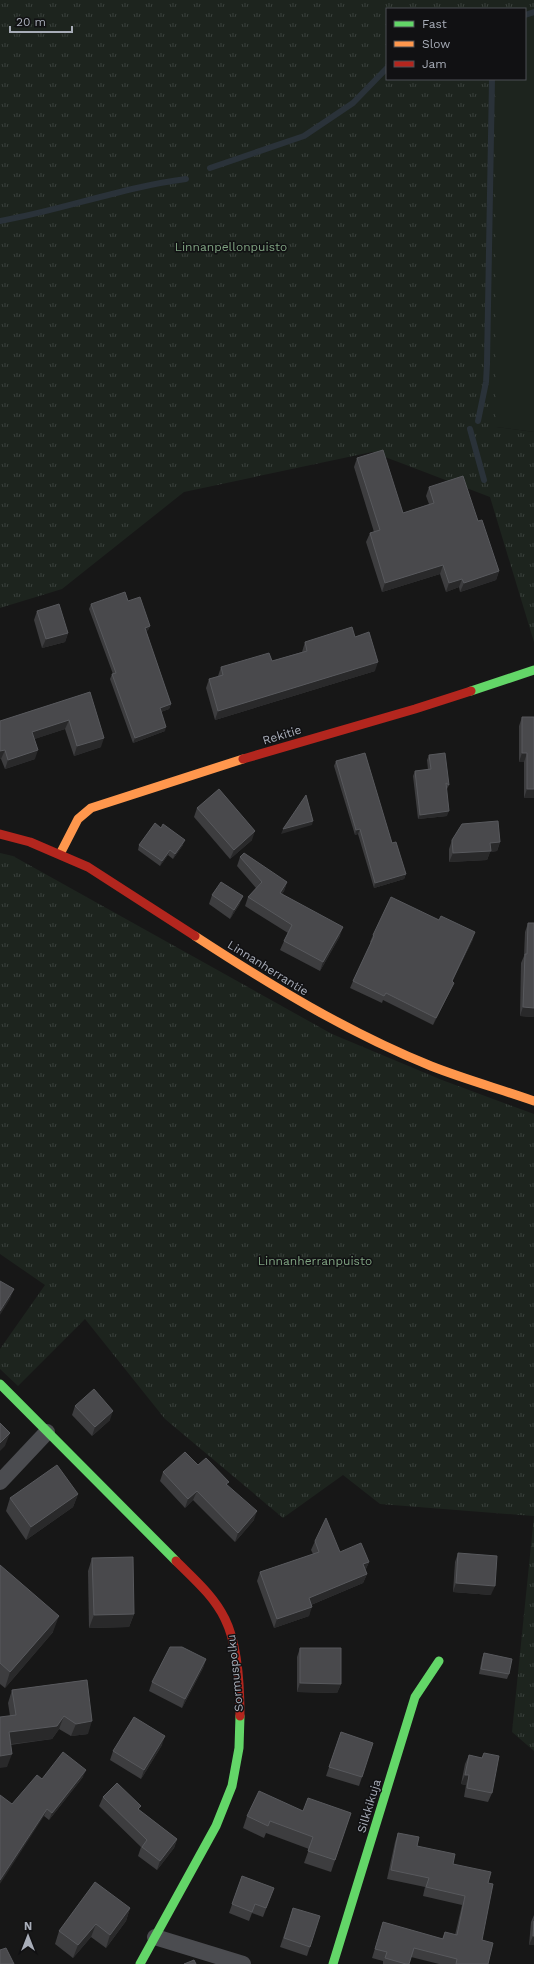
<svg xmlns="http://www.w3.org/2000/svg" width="534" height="1964" font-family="'Work Sans',sans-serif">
  <defs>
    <pattern id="park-tufts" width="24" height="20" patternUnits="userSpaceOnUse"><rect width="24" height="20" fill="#1d241e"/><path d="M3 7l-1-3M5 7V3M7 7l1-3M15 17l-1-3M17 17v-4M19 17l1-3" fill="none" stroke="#3b413d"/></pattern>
  </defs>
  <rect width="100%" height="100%" fill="#171717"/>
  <path fill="#1d241e" d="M534,0V432L496,427L495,127L464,79H525V9Z"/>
  <g fill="url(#park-tufts)">
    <path d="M0,0H534V18L525,20V9H387V79H496V427L534,432V642L490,497L372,452L184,492L62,589L0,608Z"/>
    <path d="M0,853L13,856L332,1034L442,1080L534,1114V1751L512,1732L534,1516L380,1504L343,1475L283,1518L165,1419L85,1319L18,1386L0,1369V1349L45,1285L0,1254Z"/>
  </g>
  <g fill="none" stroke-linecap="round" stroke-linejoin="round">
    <g stroke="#2a3239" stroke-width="6">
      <path d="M525,15L534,12"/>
      <path d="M210,168L304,136L353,103L387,68"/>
      <path d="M0,221C63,210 123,187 186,179"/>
      <path d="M478,421L486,382L487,364L492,79"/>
      <path d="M470,429L484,480"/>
    </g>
    <g stroke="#4b4c50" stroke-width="16">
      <path d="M0,1482L47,1432"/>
      <path d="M155,1937L243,1964"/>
    </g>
    <g stroke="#63d668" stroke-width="9">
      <path d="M471,691L534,670"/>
      <path d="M0,1384L176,1561"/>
      <path d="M140,1964L216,1826L232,1786L239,1748L240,1716"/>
      <path d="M333,1964L415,1697L439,1661"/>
    </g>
    <g stroke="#ff974d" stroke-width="9">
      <path d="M60,854L78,819L91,808L243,759"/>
      <path d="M195,936C270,985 347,1032 431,1066C464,1079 500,1089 534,1101"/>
    </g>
    <g stroke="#b3261e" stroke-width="9">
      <path d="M243,759L415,709L471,691"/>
      <path d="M0,834L30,842L88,867L195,936"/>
      <path d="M176,1561C194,1579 214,1596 225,1619C238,1645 240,1687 240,1716"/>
    </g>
  </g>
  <g fill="#3d3d3f">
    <path d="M357,458L403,513L429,504L426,496L429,487L478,521L499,571L496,580L460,592L459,587L446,592L440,574L382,592L366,542L370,533L374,532L354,467Z"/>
    <path d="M128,601L150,626L148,630L146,631L171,704L169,709L161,712L165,731L133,743L110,679L112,674H113L89,609L91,604Z"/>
    <path d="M37,611L68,633L65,642L42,648L34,620Z"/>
    <path d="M355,637L375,671L215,720L206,688L209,679L218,677V676L221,667L272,661L302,652L305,642Z"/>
    <path d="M90,692L101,747L74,756L65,729L34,739L35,759L5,769L1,759L0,721Z"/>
    <path d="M522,717L534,798H524V762H519V726Z"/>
    <path d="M429,755L449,785L447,789H446L447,816L418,819L413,776L415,771L428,770L427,760Z"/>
    <path d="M336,761L392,843L406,874L404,879L374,888L358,834L355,835L334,766Z"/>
    <path d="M197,808L252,840L230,859L194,817Z"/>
    <path d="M452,840L500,842L497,851L490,852L487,860L449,862V849Z"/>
    <path d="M139,845H183L173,859L168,855L160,866L138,850Z"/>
    <path d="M240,857L287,882L284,891L282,894L340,936L320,971L280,950L284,941L288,933L245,906L248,897L256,888L237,866Z"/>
    <path d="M212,895L243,896L239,905L230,919L209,904Z"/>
    <path d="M528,923H534V1017L520,1016L521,963L524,956L525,932Z"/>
    <path d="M373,935L473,939L452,982L454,983L433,1025L383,1000L382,1003L350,988L353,981L371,943L370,942Z"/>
    <path d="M75,1406L110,1420L92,1436L72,1415Z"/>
    <path d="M198,1465L227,1485L254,1520L235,1542L193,1500L185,1508L160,1481L163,1472Z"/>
    <path d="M78,1494L73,1507L26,1540L6,1511L10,1498Z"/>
    <path d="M315,1541L340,1552L369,1562L365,1571L367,1574L363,1583L311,1605L309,1616L274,1628L257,1581L260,1572L313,1554L311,1550Z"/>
    <path d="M458,1553L491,1595L453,1592L455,1562Z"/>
    <path d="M92,1558L134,1614L129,1627L89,1628L88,1571Z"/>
    <path d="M0,1565L53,1632L5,1688L0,1684Z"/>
    <path d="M300,1648L341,1684L337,1693L297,1692V1657Z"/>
    <path d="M484,1653L509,1674L507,1679L479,1674L482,1658Z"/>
    <path d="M206,1659L203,1668L182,1708L149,1691L152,1682Z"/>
    <path d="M87,1680L88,1734L71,1736L59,1729L52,1739L10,1745L7,1767L10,1716L8,1703L12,1690Z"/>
    <path d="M341,1732L362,1777L359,1786L326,1776Z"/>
    <path d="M162,1745L141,1779L110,1760L113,1751Z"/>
    <path d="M484,1753L492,1793L488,1802L464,1797L466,1785L461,1784L465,1764L469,1755L482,1758Z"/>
    <path d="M83,1777L49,1820L44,1816L12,1804L42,1779Z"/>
    <path d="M103,1797L139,1810L177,1839L174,1848L157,1870L138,1856L141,1847L99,1806Z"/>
    <path d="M303,1811L351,1813L331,1872L304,1863L309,1849L266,1833L264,1838L243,1828L247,1816Z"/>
    <path d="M398,1833L417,1846L453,1864L488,1883L482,1940L488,1964H439L411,1957L409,1964H383V1961L372,1958L383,1922L442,1939L445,1932L455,1935L462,1905L423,1896L425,1887L387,1879L395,1842Z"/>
    <path d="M242,1876L274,1888L263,1917L252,1913L249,1921L229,1913Z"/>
    <path d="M130,1908L126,1921L106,1948L91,1937L73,1958L55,1944L59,1931Z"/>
    <path d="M293,1908L310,1947L307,1956L280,1947Z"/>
    <path d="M534,1915V1945H529L531,1922Z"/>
  </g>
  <g fill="#29292a">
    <path d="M443,565L440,574L382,592L385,583Z"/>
    <path d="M499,571L496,580L460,592L464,583Z"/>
    <path d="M462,579L459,587L446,592L449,583Z"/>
    <path d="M150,626L148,630L143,632L145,628Z"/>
    <path d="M68,633L65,642L42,648L46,639Z"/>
    <path d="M378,662L375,671L215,720L218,711Z"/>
    <path d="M171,704L169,709L158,713L160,708Z"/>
    <path d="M69,720L65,729L29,741L32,732Z"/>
    <path d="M166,727L165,731L133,743L135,738Z"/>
    <path d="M104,738L101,747L74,756L77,746Z"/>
    <path d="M5,750L1,759H0V751Z"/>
    <path d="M38,750L35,759L5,769L8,760Z"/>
    <path d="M522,753H527L524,762H519Z"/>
    <path d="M527,789H534V798H524Z"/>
    <path d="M449,811L447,816L418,819L420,815Z"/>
    <path d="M313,821L312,825L281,834L283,829Z"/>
    <path d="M360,829L358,834L355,835L356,830Z"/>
    <path d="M255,831L252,840L230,859L234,850Z"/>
    <path d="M185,840L183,845L173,859L175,854Z"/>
    <path d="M500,842L497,851L490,852L487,860L449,862L453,853L490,843Z"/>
    <path d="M170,850L168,855L160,866L162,861Z"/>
    <path d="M406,874L404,879L374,888L375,883Z"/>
    <path d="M287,882L284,891L277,902L280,893Z"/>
    <path d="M243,896L239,905L230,919L234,910Z"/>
    <path d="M343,927L340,936L320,971L323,962Z"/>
    <path d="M475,932L473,939L449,988L452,981Z"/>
    <path d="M454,983L433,1025L436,1018Z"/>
    <path d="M523,1007L534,1008V1017L520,1016Z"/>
    <path d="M14,1289L10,1299L0,1315V1311Z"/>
    <path d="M113,1411L110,1420L92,1436L95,1427Z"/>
    <path d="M10,1433L5,1446L0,1451V1443Z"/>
    <path d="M197,1491L193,1500L185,1508L188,1499Z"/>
    <path d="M78,1494L73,1507L26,1540L31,1527Z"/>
    <path d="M257,1511L254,1520L235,1542L238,1533Z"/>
    <path d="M369,1562L365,1571L363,1564Z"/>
    <path d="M367,1574L363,1583L306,1607L309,1598Z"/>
    <path d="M456,1583L495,1586L491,1595L453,1592Z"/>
    <path d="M312,1607L309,1616L274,1628L277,1619Z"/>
    <path d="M134,1614L129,1627L89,1628L94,1615Z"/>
    <path d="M59,1616L53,1632L5,1688L10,1672Z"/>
    <path d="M206,1659L203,1668L182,1708L185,1699Z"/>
    <path d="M300,1683L341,1684L337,1693L297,1692Z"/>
    <path d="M64,1716L59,1729L52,1739L4,1745L9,1732Z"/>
    <path d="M92,1721L88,1734L71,1736L76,1724Z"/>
    <path d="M165,1736L162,1745L141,1779L144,1770Z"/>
    <path d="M12,1754L7,1767L0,1768V1756Z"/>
    <path d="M86,1770L83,1777L49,1820L52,1813Z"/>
    <path d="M465,1775H469L466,1785L461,1784Z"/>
    <path d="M47,1809L44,1816L0,1884V1880Z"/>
    <path d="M177,1839L174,1848L157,1870L160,1861Z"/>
    <path d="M130,1908L126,1921L106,1948L110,1935Z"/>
    <path d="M96,1924L91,1937L73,1958L78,1945Z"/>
    <path d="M533,1936H534V1945H529Z"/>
  </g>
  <g fill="#49494c" stroke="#58595d">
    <path d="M383,450L403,513L434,503L429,487L463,476L478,521L482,520L499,571L464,583L462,579L449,583L443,565L385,583L370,533L380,530L357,458Z"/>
    <path d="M125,592L128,601L140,597L150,626L145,628L171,704L160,708L166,727L135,738L112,674L116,673L91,604Z"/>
    <path d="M59,604L68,633L46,639L37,611Z"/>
    <path d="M352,627L355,637L369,632L378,662L218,711L209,679L223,675L221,667L269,653L272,661L307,651L305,642Z"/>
    <path d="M90,692L104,738L77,746L69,720L32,732L38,750L8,760L5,750L0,751V721Z"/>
    <path d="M522,717H534V789H527V753H522Z"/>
    <path d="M365,753L392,843L396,842L406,874L375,883L360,829L356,830L336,761Z"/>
    <path d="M445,753L449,785L446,783L449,811L420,815L415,771L431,769L429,755Z"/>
    <path d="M219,789L255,831L234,850L197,808Z"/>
    <path d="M306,795L313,821L283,829Z"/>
    <path d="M498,821L500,842L490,843L491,851L453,853L452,840L462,824Z"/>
    <path d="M155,823L161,828L163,824L185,840L175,854L170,850L162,861L139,845Z"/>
    <path d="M244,853L287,882L280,893L343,927L323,962L284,941L292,925L248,897L262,882L240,857Z"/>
    <path d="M221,882L243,896L234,910L212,895Z"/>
    <path d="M391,897L439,920L441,916L475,932L452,981L454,983L436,1018L386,993L384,996L353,981L374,936L373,935Z"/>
    <path d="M528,923H534V1008L523,1007L525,954H527Z"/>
    <path d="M0,1281L14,1289L0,1311Z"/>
    <path d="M94,1389L113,1411L95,1427L75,1406Z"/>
    <path d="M0,1423L10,1433L0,1443Z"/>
    <path d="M185,1452L198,1465L206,1458L229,1482L226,1484L257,1511L238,1533L197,1491L188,1499L163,1472Z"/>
    <path d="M57,1465L78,1494L31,1527L10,1498Z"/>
    <path d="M326,1518L340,1552L361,1543L369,1562L363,1564L367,1574L309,1598L312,1607L277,1619L260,1572L319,1552L315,1541Z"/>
    <path d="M458,1553L497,1556L495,1586L456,1583Z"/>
    <path d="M133,1557L134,1614L94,1615L92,1558Z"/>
    <path d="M0,1565L59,1616L10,1672L0,1663Z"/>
    <path d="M170,1647H182L206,1659L185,1699L152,1682Z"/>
    <path d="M300,1648H341V1684L300,1683Z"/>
    <path d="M484,1653L512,1659L509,1674L481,1669Z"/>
    <path d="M87,1680L92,1721L76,1724L64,1716L57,1726L9,1732L12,1754L0,1756V1717L16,1715L12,1690Z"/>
    <path d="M134,1717L165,1736L144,1770L113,1751Z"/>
    <path d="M341,1732L373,1743L362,1777L329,1767Z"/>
    <path d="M63,1752L86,1770L52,1813L47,1809L0,1880V1795L12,1804L37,1775L42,1779Z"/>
    <path d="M484,1753L499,1756L492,1793L467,1788L469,1775H465L469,1755L482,1758Z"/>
    <path d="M117,1783L141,1806L138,1809L177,1839L160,1861L142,1847L147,1840L103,1797Z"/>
    <path d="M259,1791L303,1811L308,1798L351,1813L335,1860L308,1851L313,1837L270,1821L268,1826L247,1816Z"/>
    <path d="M398,1833L419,1837L417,1846L455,1854L453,1864L491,1872L488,1883L493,1884L482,1940L493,1943L488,1964H456L457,1959L414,1948L409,1964H406L385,1958L387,1952L375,1949L383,1922L443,1939L445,1932L457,1935L465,1896L426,1887L429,1878L391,1870Z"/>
    <path d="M242,1876L274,1888L266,1908L255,1904L252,1912L232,1904Z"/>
    <path d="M95,1882L130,1908L110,1935L96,1924L78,1945L59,1931Z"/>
    <path d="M293,1908L320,1916L310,1947L284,1938Z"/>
    <path d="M534,1921V1936H533Z"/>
    <path d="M6,1948L14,1964H0V1950Z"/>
    <path d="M194,1960L196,1964H184Z"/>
  </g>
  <g text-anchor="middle" stroke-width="3" stroke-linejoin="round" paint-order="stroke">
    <g font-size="12" fill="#7fa381" stroke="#111113">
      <text x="231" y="251">Linnanpellonpuisto</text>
      <text x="315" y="1265">Linnanherranpuisto</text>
    </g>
    <g font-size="12" fill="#a8adb8" stroke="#111113">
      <text transform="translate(282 735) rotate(-17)" y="4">Rekitie</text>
      <text transform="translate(268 968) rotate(32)" y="4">Linnanherrantie</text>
      <text transform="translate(235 1673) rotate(-96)" y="4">Sormuspolku</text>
      <text transform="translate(369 1806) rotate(-73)" y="4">Silkkikuja</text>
    </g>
  </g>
  <rect x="386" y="8" width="140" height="72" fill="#111113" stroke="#4d4f55"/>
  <rect x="394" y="21" width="20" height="6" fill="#63d668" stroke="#4d4f55"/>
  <text x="422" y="28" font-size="12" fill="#a8adb8">Fast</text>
  <rect x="394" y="41" width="20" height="6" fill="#ff974d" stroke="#4d4f55"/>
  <text x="422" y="48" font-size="12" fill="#a8adb8">Slow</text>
  <rect x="394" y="61" width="20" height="6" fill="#b3261e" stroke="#4d4f55"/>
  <text x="422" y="68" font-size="12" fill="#a8adb8">Jam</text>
  <g transform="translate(28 1936)" stroke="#111113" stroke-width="3" paint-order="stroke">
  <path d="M0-3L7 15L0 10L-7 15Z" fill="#a8adb8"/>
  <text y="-6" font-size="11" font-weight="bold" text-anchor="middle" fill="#a8adb8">N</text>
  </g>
  <path d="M10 26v6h62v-6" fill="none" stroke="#a8adb8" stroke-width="2"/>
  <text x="16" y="26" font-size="12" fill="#a8adb8" stroke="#111113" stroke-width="3" paint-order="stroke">20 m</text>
</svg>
